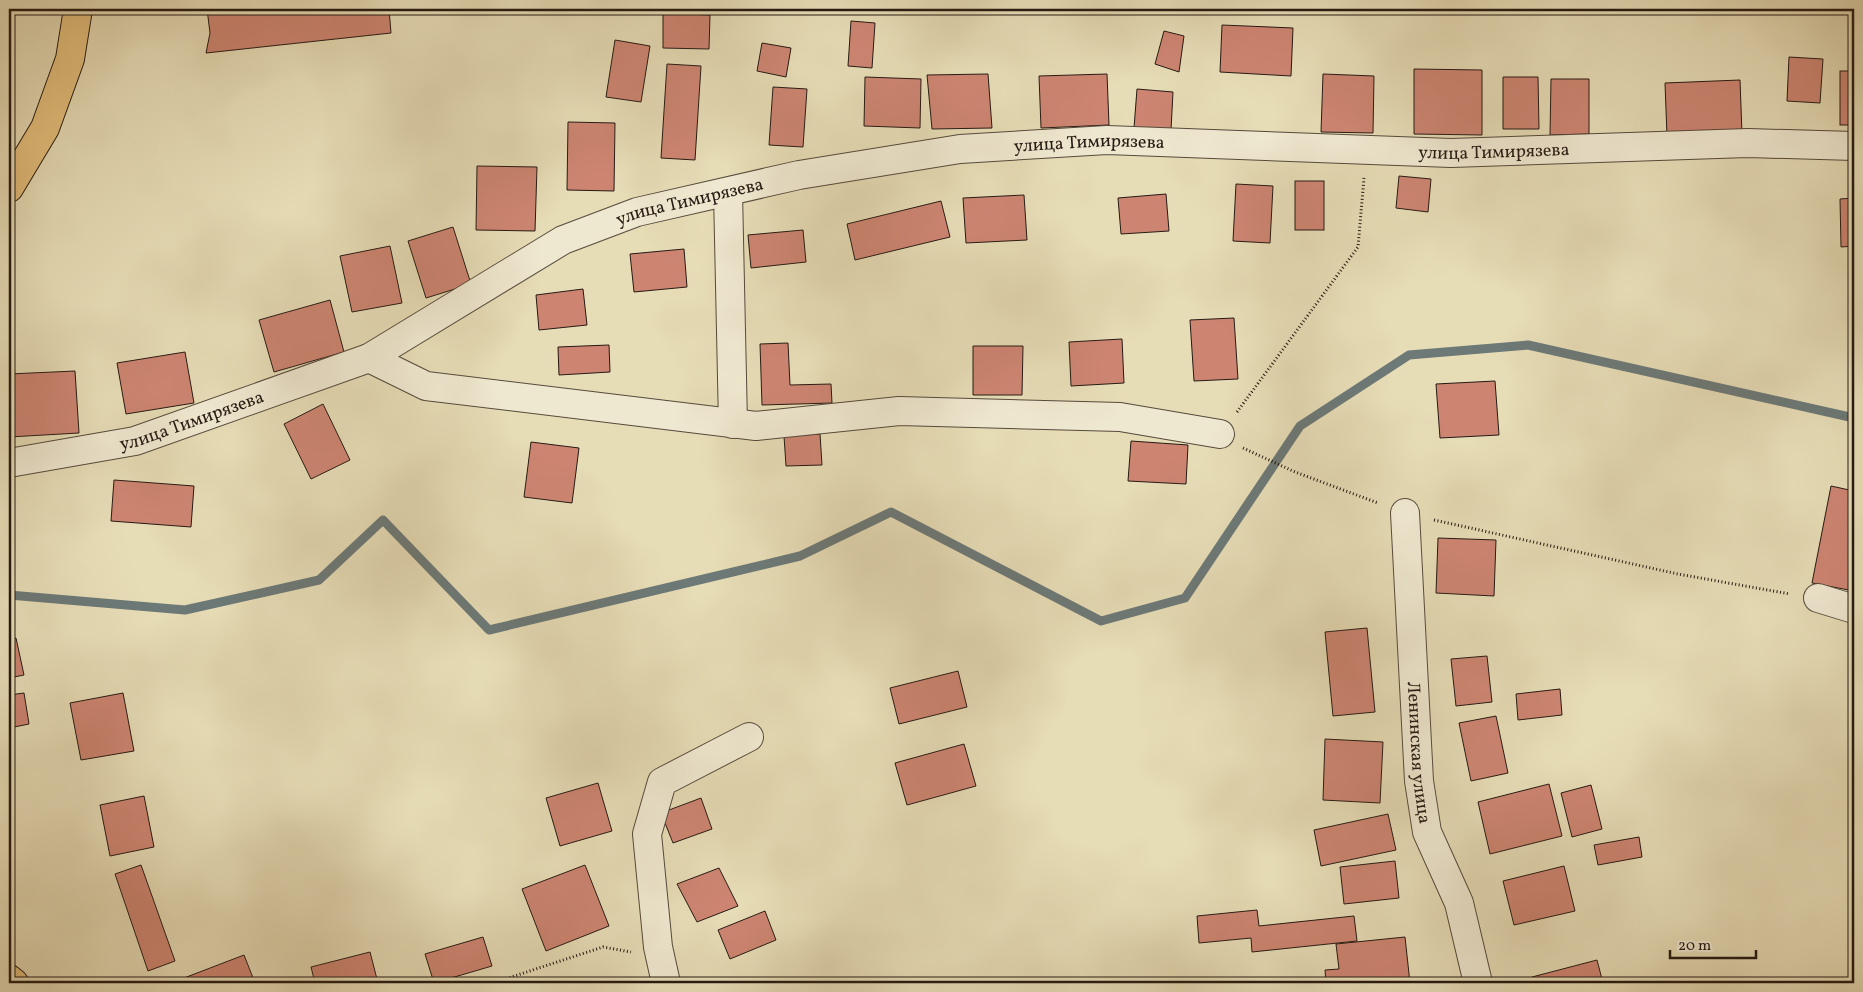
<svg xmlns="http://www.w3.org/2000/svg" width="1863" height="992" font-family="Vollkorn,serif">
  <rect width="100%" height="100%" fill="#e6dcb6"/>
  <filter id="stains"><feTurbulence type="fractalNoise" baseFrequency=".004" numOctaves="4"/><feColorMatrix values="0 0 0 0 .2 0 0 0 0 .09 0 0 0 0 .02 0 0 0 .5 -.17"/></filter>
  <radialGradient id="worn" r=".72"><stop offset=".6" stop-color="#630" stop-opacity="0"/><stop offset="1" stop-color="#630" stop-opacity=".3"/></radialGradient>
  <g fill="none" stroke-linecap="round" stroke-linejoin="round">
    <path stroke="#6c7977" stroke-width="9" d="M9,595L185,610L319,580L383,520L489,630L800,556L891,512L1101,621L1185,598L1300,426L1409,355L1528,345L1854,418"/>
  </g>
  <g fill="#cd8572" stroke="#261a13">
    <path d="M207,9H389L391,33L206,53L210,33Z"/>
    <path d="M663,13L710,15L709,49L663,48Z"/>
    <path d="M851,21L875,23L872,68L848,66Z"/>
    <path d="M1222,25L1293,28L1291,76L1220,72Z"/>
    <path d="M1164,31L1184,36L1179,72L1155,64Z"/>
    <path d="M615,40L650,46L641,102L606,97Z"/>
    <path d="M762,43L791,48L786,77L757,71Z"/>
    <path d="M1789,57L1823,59L1820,103L1787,101Z"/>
    <path d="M667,64L701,66L695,160L661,158Z"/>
    <path d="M1414,69L1482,70V135L1414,134Z"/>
    <rect x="1840" y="71" width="14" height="54"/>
    <path d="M988,74L992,128L932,129L927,75Z"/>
    <path d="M1107,74L1109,125L1041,128L1039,76Z"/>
    <path d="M1323,74L1374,76L1373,133L1321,132Z"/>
    <path d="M865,77L921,79L920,128L864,126Z"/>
    <path d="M1503,77H1538L1539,129H1503Z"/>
    <path d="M1551,79H1589V134L1550,135Z"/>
    <path d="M1740,80L1742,134L1667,136L1665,83Z"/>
    <path d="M773,87L807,89L803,147L769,145Z"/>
    <path d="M1137,89L1173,92L1171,130L1134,128Z"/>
    <path d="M568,122L615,123L614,191L567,190Z"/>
    <path d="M477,166L537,167L535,231L476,230Z"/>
    <path d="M1399,176L1431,179L1428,212L1396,208Z"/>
    <rect x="1295" y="181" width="29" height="49"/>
    <path d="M1236,184L1273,186L1270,243L1233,241Z"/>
    <path d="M1166,194L1169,231L1121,234L1118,198Z"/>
    <path d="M1024,195L1027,240L966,243L963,198Z"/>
    <path d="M1854,198V246L1841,247L1840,199Z"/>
    <path d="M941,201L950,237L855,260L847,224Z"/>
    <path d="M453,227L471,284L426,298L408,241Z"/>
    <path d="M803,230L806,262L751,268L748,235Z"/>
    <path d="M390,246L402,303L352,312L340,256Z"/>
    <path d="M684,249L687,287L634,292L630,254Z"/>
    <path d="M583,289L587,325L539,330L536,295Z"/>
    <path d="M330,300L344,352L274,372L259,320Z"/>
    <path d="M1234,318L1238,379L1194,381L1190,320Z"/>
    <path d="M1122,339L1124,383L1071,386L1069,342Z"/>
    <path d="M788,343L790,385L831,384L832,403L762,405L760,344Z"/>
    <path d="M609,345L610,372L559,375L558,347Z"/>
    <path d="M973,346H1023L1022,395H973Z"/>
    <path d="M185,352L194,403L126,414L117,363Z"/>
    <path d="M75,371L79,433L9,437V374Z"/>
    <path d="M1495,381L1499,435L1440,438L1436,384Z"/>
    <path d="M323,404L350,460L311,479L284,424Z"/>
    <path d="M820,434L822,465L786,466L784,436Z"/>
    <path d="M1131,441L1188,445L1186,484L1128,481Z"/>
    <path d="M531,442L579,448L572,503L524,497Z"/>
    <path d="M114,480L194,486L191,527L111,521Z"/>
    <path d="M9,484H10L11,535H9Z"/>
    <path d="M1831,486L1854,491V591L1812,583Z"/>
    <path d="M1438,538L1496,540L1494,596L1436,593Z"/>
    <path d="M1367,628L1375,712L1333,716L1325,632Z"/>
    <path d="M16,638L24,675L9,678V639Z"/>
    <path d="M1487,656L1492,702L1456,706L1451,659Z"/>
    <path d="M958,671L967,707L899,724L890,688Z"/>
    <path d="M1560,689L1562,715L1518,720L1516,694Z"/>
    <path d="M24,693L29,724L9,728V695Z"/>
    <path d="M123,693L134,751L81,760L70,703Z"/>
    <path d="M1496,716L1508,773L1471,781L1459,723Z"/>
    <path d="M1325,739L1383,742L1380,803L1323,800Z"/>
    <path d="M964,744L976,786L907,805L895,763Z"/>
    <path d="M598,783L612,831L560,846L546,798Z"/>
    <path d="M1549,784L1562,836L1490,854L1478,802Z"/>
    <path d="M1591,785L1602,829L1572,837L1561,793Z"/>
    <path d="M144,796L154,847L110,856L100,805Z"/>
    <path d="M701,798L712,829L673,843L661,813Z"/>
    <path d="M1388,814L1396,850L1321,866L1314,830Z"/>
    <path d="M1639,837L1642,857L1598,865L1594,845Z"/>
    <path d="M1395,861L1399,898L1344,904L1340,867Z"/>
    <path d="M141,865L175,961L148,971L115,874Z"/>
    <path d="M585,865L609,926L546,951L522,889Z"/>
    <path d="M1564,866L1575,911L1514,925L1503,881Z"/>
    <path d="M719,868L738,906L697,922L677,884Z"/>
    <path d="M1257,910L1259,926L1354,916L1357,941L1252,952L1251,938L1199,943L1197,916Z"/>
    <path d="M765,911L776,940L730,959L718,930Z"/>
    <path d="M483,937L492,966L434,983L425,954Z"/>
    <path d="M1405,937L1410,983H1326L1325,970L1339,969L1336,944Z"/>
    <path d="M370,952L378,983H315L311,967Z"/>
    <path d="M244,955L255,983H171Z"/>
    <path d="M1597,960L1603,983H1533L1532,977Z"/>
  </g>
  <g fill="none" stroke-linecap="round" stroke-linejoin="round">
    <defs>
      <g id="minor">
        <path d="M728,192L733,424"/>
        <path d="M369,358L426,386L756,426L899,411L1120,417L1220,434"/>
        <path id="s1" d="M9,463L135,441L369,358L563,240L637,212L799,175L960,149L1107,140L1451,153L1748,143L1854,146"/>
        <path id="s2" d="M1405,513L1419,781L1427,832L1459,903L1478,983"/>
        <path d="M1818,598L1854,609"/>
        <path d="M666,983L658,947L647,834L662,782L749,737"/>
      </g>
      <g id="major">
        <path d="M9,188L45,128L70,59L78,9"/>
        <path d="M9,979L14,983"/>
      </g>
    </defs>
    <use href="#minor" stroke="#564a3c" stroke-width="30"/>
    <use href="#major" stroke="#261a13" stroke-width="30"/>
    <g stroke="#261a13" stroke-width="3" stroke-dasharray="1 2.5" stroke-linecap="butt">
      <path d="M1237,412L1358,247L1364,178"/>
      <path d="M1243,448L1295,472L1378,503"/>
      <path d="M1434,520L1678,574L1790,594"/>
      <path d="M493,983L603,947L631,952"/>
    </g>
    <use href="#minor" stroke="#efe8d0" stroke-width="28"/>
    <use href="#major" stroke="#e3be7b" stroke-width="28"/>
  </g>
  <g text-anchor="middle" stroke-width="5" stroke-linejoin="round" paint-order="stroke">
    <g font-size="18" fill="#261a13" stroke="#efe8d0">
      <text dy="6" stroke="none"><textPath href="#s1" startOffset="1141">улица Тимирязева</textPath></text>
      <text dy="6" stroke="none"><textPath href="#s1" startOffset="1546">улица Тимирязева</textPath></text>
      <text dy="6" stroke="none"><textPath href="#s1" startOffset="736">улица Тимирязева</textPath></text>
      <text dy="6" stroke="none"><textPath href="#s1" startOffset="188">улица Тимирязева</textPath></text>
      <text dy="6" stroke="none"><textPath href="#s2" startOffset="240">Ленинская улица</textPath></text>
    </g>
  </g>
  <rect width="1863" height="992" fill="none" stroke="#e6dcb6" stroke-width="30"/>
  <rect x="10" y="10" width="1843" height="972" fill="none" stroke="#261a13" stroke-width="2.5"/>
  <rect x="15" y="15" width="1833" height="962" fill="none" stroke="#261a13"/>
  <path d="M1670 950v8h86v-8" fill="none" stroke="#261a13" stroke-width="2.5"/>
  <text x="1678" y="950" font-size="15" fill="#261a13" stroke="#efe8d0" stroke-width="4" paint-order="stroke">20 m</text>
  <rect width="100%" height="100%" filter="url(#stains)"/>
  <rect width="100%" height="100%" fill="url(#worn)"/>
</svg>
